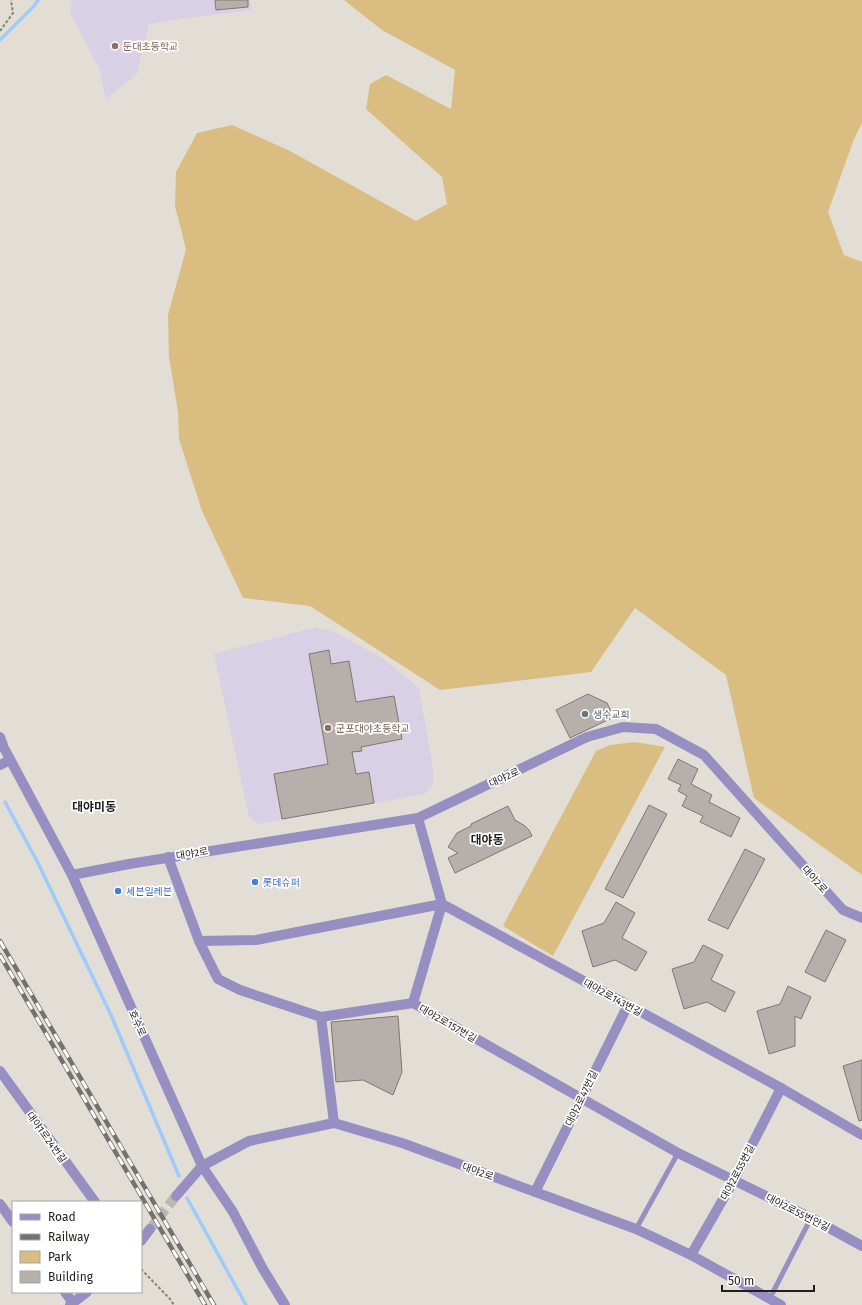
<svg xmlns="http://www.w3.org/2000/svg" width="862" height="1305" font-family="'Fira Sans','Noto Sans KR',sans-serif">
  <rect width="100%" height="100%" fill="#e2ded5"/>
  <g fill="#d8d0e5">
    <path d="M72,0H250L252,10L201,16L149,24L136,75L106,99L99,68L70,12Z"/>
    <path d="M316,627L337,633L382,658L419,688L433,768V785L425,794L259,824L249,817L214,654Z"/>
  </g>
  <g fill="#dabd81">
    <path d="M344,0H862V123L854,139L828,212L844,255L862,262V875L754,798L726,675L635,608L591,672L440,690L310,606L243,598L202,511L179,439L178,412L169,357L168,315L186,249L175,206L176,172L197,133L232,125L290,151L416,221L447,204L442,177L366,109L370,84L386,75L451,109L455,70L382,30Z"/>
    <path d="M635,742L665,747L553,956L503,926L596,751L610,745Z"/>
  </g>
  <g fill="none" stroke-linecap="round" stroke-linejoin="round">
    <g stroke="#9ecbfd" stroke-width="3.5">
      <path d="M0,40L34,6L38,0"/>
      <path d="M5,802L37,861L111,1015L179,1176"/>
      <path d="M187,1198L246,1305"/>
    </g>
  </g>
  <g fill="#b7afa9" stroke="#7e7772">
    <path d="M215,0H248V7L216,10Z"/>
    <path d="M329,650L331,664L349,661L356,702L394,696L402,739L361,747L362,751L352,752L356,774L369,772L374,803L282,819L274,774L328,764L309,654Z"/>
    <path d="M588,694L607,703L614,717L570,738L556,710Z"/>
    <path d="M678,759L698,769L691,784L712,795L709,802L740,818L731,837L700,822L703,816L682,806L687,796L678,791L681,785L668,779Z"/>
    <path d="M649,805L667,814L623,898L605,889Z"/>
    <path d="M508,806L515,820L525,826L529,830L532,836L455,873L448,858L458,853L448,847L457,833L471,826V824Z"/>
    <path d="M745,849L765,859L728,929L708,920Z"/>
    <path d="M616,902L635,913L622,938L647,952L636,971L615,960L593,967L582,931L604,923Z"/>
    <path d="M826,930L846,940L825,982L805,972Z"/>
    <path d="M703,945L723,955L711,980L735,992L725,1012L707,1002L684,1009L672,969L694,962Z"/>
    <path d="M788,986L811,997L801,1019L795,1016V1046L769,1054L757,1011L780,1004Z"/>
    <path d="M398,1016L402,1072L393,1095L363,1080L336,1082L331,1022Z"/>
    <path d="M862,1060V1120L859,1121L843,1066Z"/>
  </g>
  <g fill="none" stroke-linecap="round" stroke-linejoin="round">
    <path stroke="#bbb8b0" stroke-width="10" stroke-dasharray="10 5" stroke-linecap="butt" d="M150,1229L176,1196"/>
    <g stroke="#86837d" stroke-width="2" stroke-dasharray="3 2" stroke-linecap="butt">
      <path d="M0,31L13,13L11,0"/>
      <path d="M141,1269L170,1299L174,1305"/>
    </g>
    <g stroke="#978fc2" stroke-width="5">
      <path d="M636,1229L678,1153"/>
      <path d="M770,1298L811,1218"/>
    </g>
    <g stroke="#978fc2" stroke-width="10">
      <path d="M418,818L442,904L781,1088L862,1135"/>
      <path d="M168,857L199,941L218,979L240,990L321,1017L413,1003L678,1153L811,1218L862,1246"/>
      <path d="M199,941L256,940L442,904L413,1003"/>
      <path d="M321,1017L334,1123"/>
      <path d="M0,1071L95,1202"/>
      <path d="M535,1192L628,1005"/>
      <path d="M0,1204L13,1222"/>
      <path d="M691,1255L734,1180L781,1088"/>
      <path d="M65,1292L73,1303"/>
    </g>
    <g stroke="#978fc2" stroke-width="10">
      <path d="M0,737L4,748L72,875L202,1166L233,1212L263,1269L285,1305"/>
      <path d="M0,765L10,760"/>
      <path d="M72,875L129,864L418,818L587,737L623,727L656,729L704,755L843,910L862,918"/>
      <path d="M176,1196L202,1166L249,1141L334,1123L402,1143L636,1229L691,1255L781,1305"/>
      <path d="M141,1241L150,1229"/>
      <path d="M70,1305L87,1292"/>
    </g>
    <defs>
      <g id="rail">
        <path d="M0,941L214,1305"/>
        <path d="M0,955L205,1305"/>
      </g>
    </defs>
    <use href="#rail" stroke="#75726d" stroke-width="4.5"/>
    <use href="#rail" stroke="#fff" stroke-width="3" stroke-dasharray="9" stroke-linecap="butt"/>
  </g>
  <g fill="#8d6e63" stroke="#fff" stroke-width="1.5">
    <circle cx="115" cy="46" r="4"/>
    <circle cx="328" cy="728" r="4"/>
  </g>
  <circle fill="#6b7280" stroke="#fff" stroke-width="1.5" cx="585" cy="714" r="4"/>
  <g fill="#3f7fe0" stroke="#fff" stroke-width="1.5">
    <circle cx="255" cy="882" r="4"/>
    <circle cx="118" cy="891" r="4"/>
  </g>
  <g text-anchor="middle" stroke-width="3.5" stroke-linejoin="round" paint-order="stroke">
    <g font-size="10" fill="#785e54" stroke="#fff" text-anchor="start">
      <text x="123" y="50">둔대초등학교</text>
      <text x="336" y="732">군포대야초등학교</text>
    </g>
    <g font-size="10" fill="#5b616d" stroke="#fff" text-anchor="start">
      <text x="593" y="718">생수교회</text>
    </g>
    <g font-size="10" fill="#201e1b" stroke="#fff">
      <text transform="translate(504 777) rotate(-25)" y="4">대야2로</text>
      <text transform="translate(192 853) rotate(-9)" y="4">대야2로</text>
      <text transform="translate(815 879) rotate(48)" y="4">대야2로</text>
      <text transform="translate(613 997) rotate(29)" y="4">대야2로143번길</text>
      <text transform="translate(138 1023) rotate(66)" y="4">호수로</text>
      <text transform="translate(448 1023) rotate(30)" y="4">대야2로157번길</text>
      <text transform="translate(581 1098) rotate(-64)" y="4">대야2로47번길</text>
      <text transform="translate(47 1137) rotate(54)" y="4">대야1로24번길</text>
      <text transform="translate(478 1171) rotate(20)" y="4">대야2로</text>
      <text transform="translate(737 1172) rotate(-62)" y="4">대야2로55번길</text>
      <text transform="translate(798 1212) rotate(27)" y="4">대야2로55번안길</text>
    </g>
    <g font-size="10" fill="#366cbe" stroke="#fff" text-anchor="start">
      <text x="263" y="886">롯데슈퍼</text>
      <text x="126" y="895">세븐일레븐</text>
    </g>
    <g font-size="12" font-weight="bold" fill="#201e1b" stroke="#fff">
      <text x="94" y="811">대야미동</text>
      <text x="487" y="844">대야동</text>
    </g>
  </g>
  <rect x="12" y="1201" width="130" height="92" fill="#ffffff" stroke="#a6a5a4"/>
  <rect x="20" y="1214" width="20" height="6" fill="#978fc2" stroke="#a6a5a4"/>
  <text x="48" y="1221" font-size="12" fill="#201e1b">Road</text>
  <rect x="20" y="1234" width="20" height="6" fill="#75726d" stroke="#a6a5a4"/>
  <text x="48" y="1241" font-size="12" fill="#201e1b">Railway</text>
  <rect x="20" y="1251" width="20" height="12" fill="#dabd81" stroke="#a6a5a4"/>
  <text x="48" y="1261" font-size="12" fill="#201e1b">Park</text>
  <rect x="20" y="1271" width="20" height="12" fill="#b7afa9" stroke="#a6a5a4"/>
  <text x="48" y="1281" font-size="12" fill="#201e1b">Building</text>
  <path d="M722 1285v6h92v-6" fill="none" stroke="#201e1b" stroke-width="2"/>
  <text x="728" y="1285" font-size="12" fill="#201e1b" stroke="#ffffff" stroke-width="3" paint-order="stroke">50 m</text>
</svg>
